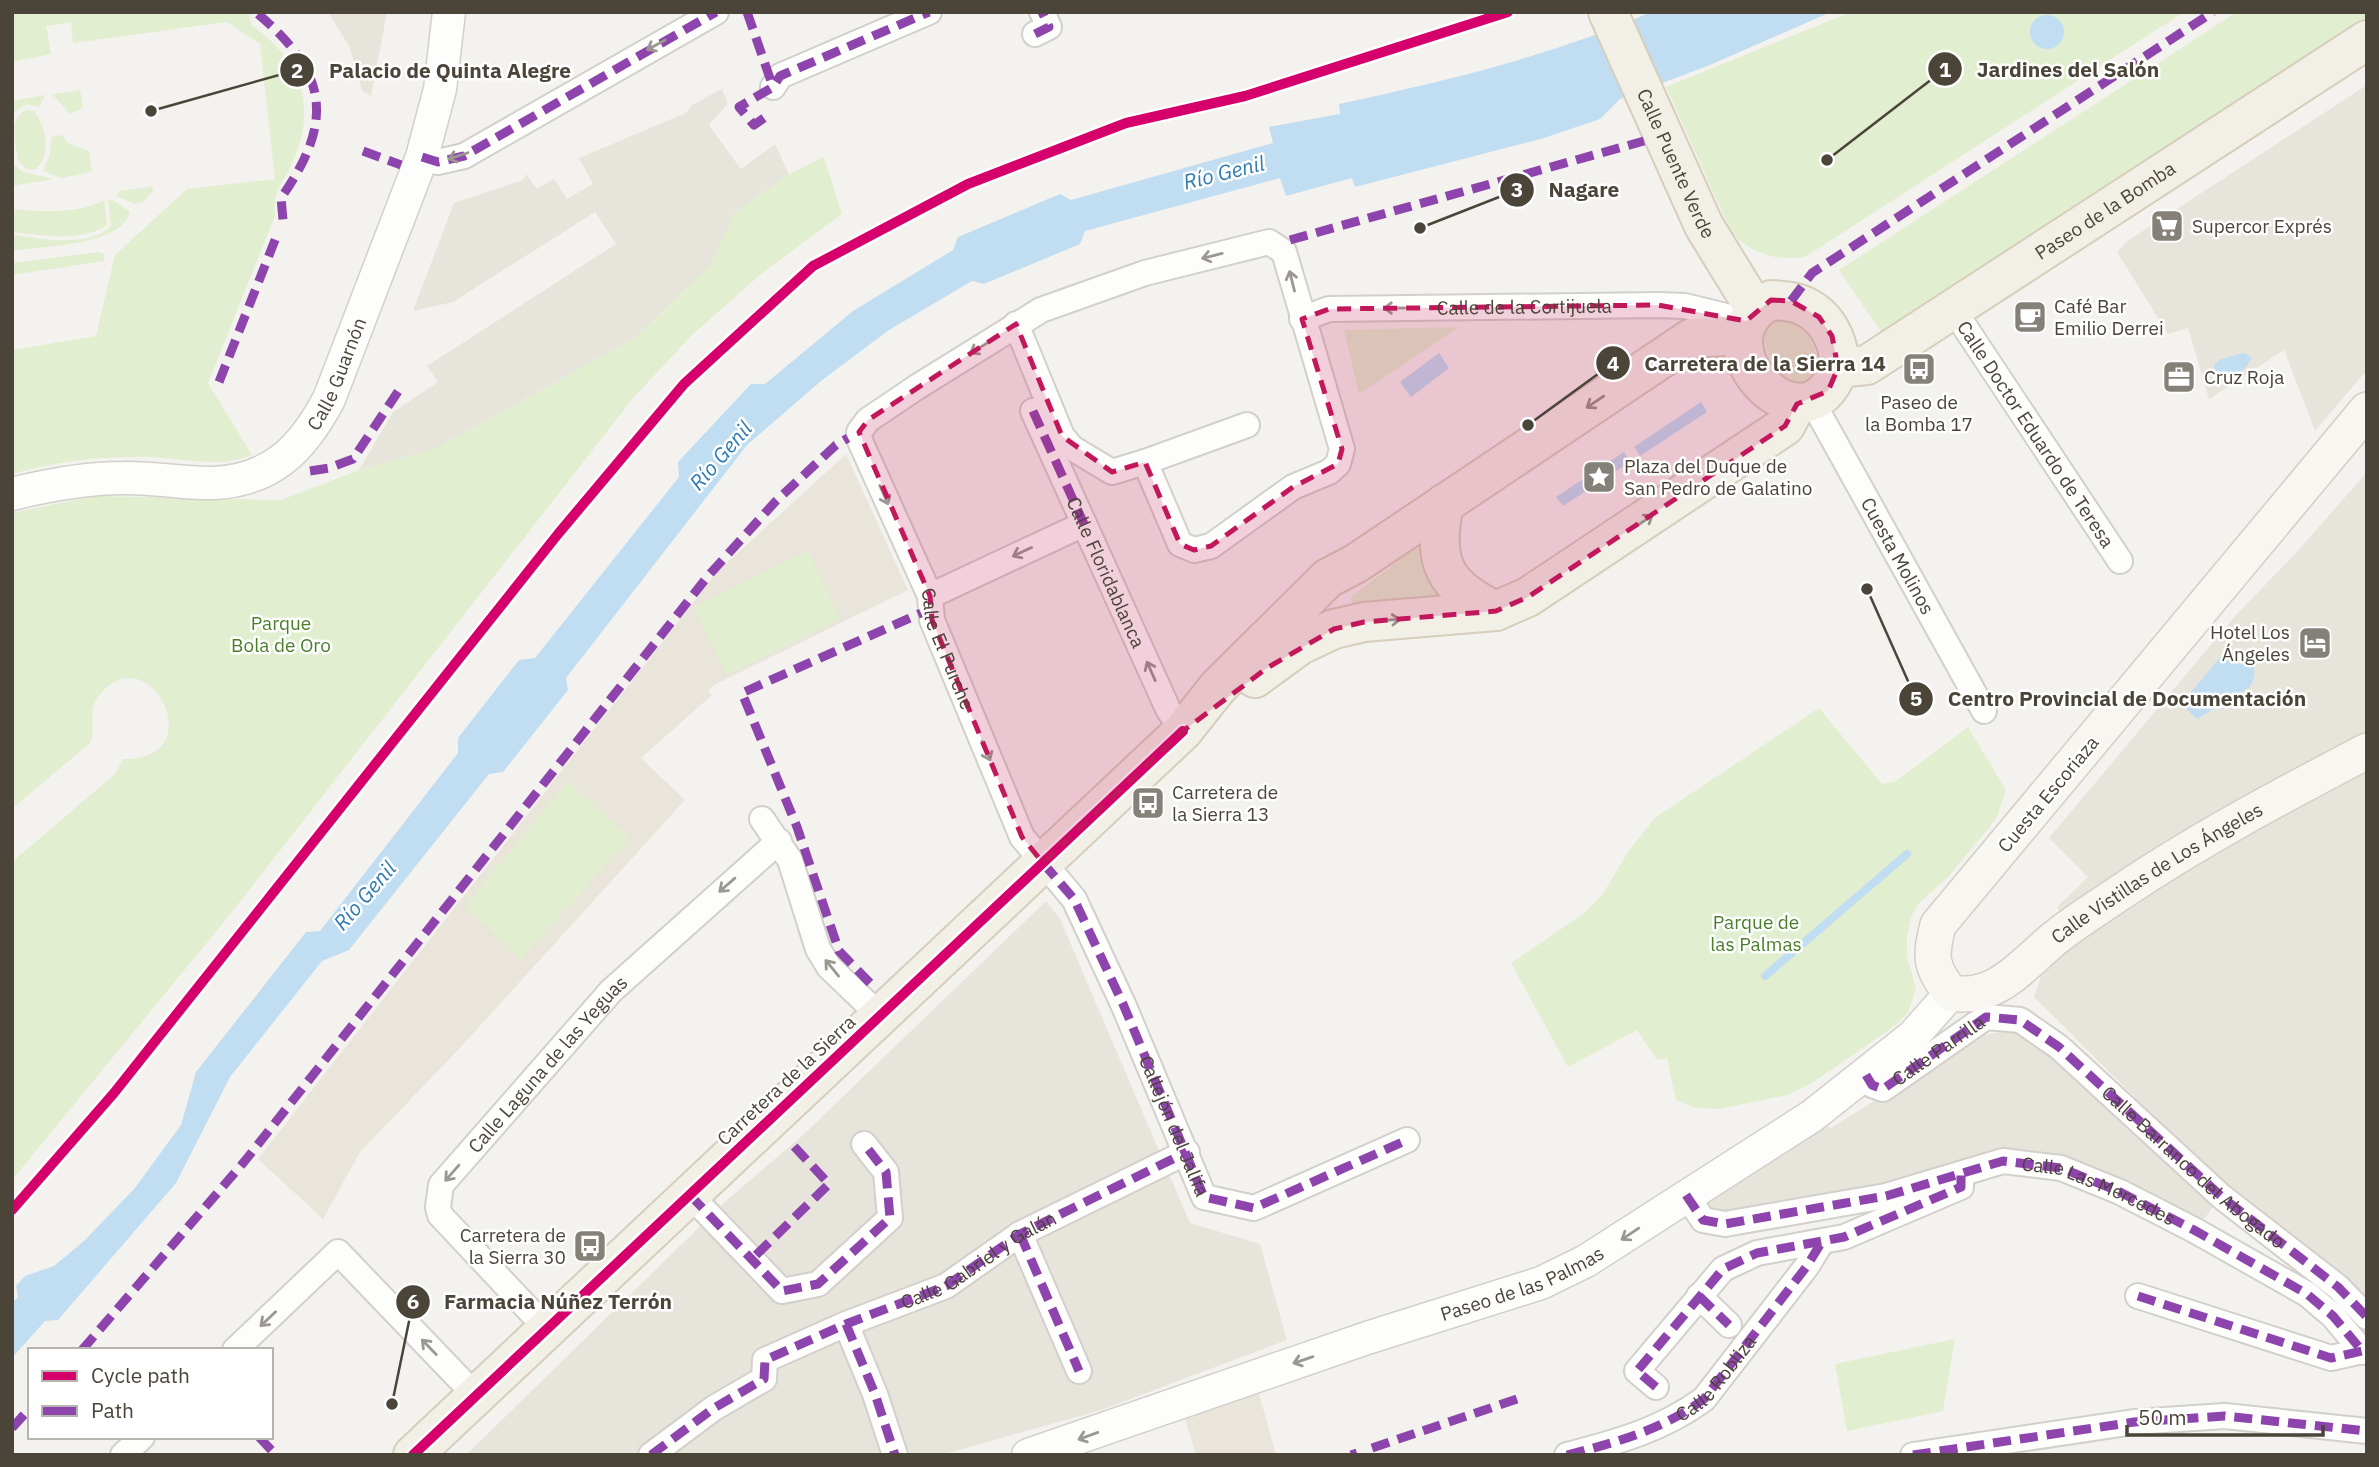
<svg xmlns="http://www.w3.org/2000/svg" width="2379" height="1467" font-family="'IBM Plex Sans',sans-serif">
  <rect width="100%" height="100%" fill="#f4f2ee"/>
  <g fill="#e7e4dc">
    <path d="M328,12H387L371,96L362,91L350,48Z"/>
    <path d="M2367,85V370L2315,431L2284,350L2209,399L2188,328L2168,334L2117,252L2126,242Z"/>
    <path d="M722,89L728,104L709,125L741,169L775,144L789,174L735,213L709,267L635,338L435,449L359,470L393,412L438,382L427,366L616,244L595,212L453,302L413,311L454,203L523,180L526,174L537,189L554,179L567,199L593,184L579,158L686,113L692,105Z"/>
    <path d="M2367,472V731L2193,828L2063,917L2057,907L2088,877L2049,838L2236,615L2296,553Z"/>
    <path d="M2367,767V1308L2224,1186L2034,997L2044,968L2053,958L2157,884Z"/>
    <path d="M1046,901L1060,919L1190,1223L1260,1244L1287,1340L1101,1410L941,1455H466L728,1199L803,1135Z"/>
    <path d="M2027,1028L2215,1203L2202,1223L2065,1160L2044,1153L2019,1151L1884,1190L1725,1216L1708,1212L1697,1198L1813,1120L1831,1128L1977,1036Z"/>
  </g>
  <g fill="#eae5da">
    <path d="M846,454L908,590L714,685L708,691L712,695L641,758L685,800L458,1050L360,1152L323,1219L258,1159L718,571Z"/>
    <path d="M1258,1390L1276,1455H1196L1184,1416Z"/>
  </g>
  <g fill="#e1eecf">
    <path d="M12,12H249L251,25C300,59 318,104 293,161C283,185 272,188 275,216L208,383L252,455C215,469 183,458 146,457C101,456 55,461 12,474V350L96,336L115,255L187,189L275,179L260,44L227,22L73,43L71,22L46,26L51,54L12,62Z"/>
    <path d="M1851,12H2184L1805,257C1776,261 1754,254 1732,234L1666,87Z"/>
    <path d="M2237,12H2367V17L1881,332L1839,270Z"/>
    <path d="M80,90L83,108L70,114L52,94Z"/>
    <path d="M45,95L39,107L27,104L12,113V101Z"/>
    <path d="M26,110L34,111C46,126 52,158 34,170L25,168L17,159C18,142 6,120 26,110Z"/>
    <path d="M62,135L68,143L89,151L92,172L61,178L43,171L50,154L51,137Z"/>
    <path d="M824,157L842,214L761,274L691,336L634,397L232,912L12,1180V862L115,774L123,759C216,761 147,630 98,697C86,713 98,728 90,743L12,809V513L95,496L281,500L359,470L435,449L635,338L709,267L735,213L789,174Z"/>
    <path d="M14,165L23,172L53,179L12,186Z"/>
    <path d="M150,185L154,189L144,202L134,204L117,196L119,191L150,187Z"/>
    <path d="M111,199L130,212C121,246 42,246 12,251V235C42,238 87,249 111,226L108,201Z"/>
    <path d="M104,200L107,225C79,243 44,235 12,232V209C39,212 81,214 104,200Z"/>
    <path d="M99,252L104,254V261L12,275V263Z"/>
    <path d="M1779,319C1805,321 1820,347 1816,371L1805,382C1778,383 1761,353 1766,329Z"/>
    <path d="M1459,327L1359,394L1344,330Z"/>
    <path d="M1424,541L1447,596L1352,605L1351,597Z"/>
    <path d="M808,551L840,619L727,675L694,607Z"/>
    <path d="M1819,708L1882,784L1896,781L1968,727L2006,790L1996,819L1947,878L1919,903L1911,917L1907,938V957L1916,988L1908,1013L1896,1025L1812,1083L1788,1095L1719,1109L1696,1108L1676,1100L1667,1058L1657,1060L1637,1030L1568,1067L1511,963L1583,914L1602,895L1630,849L1656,817Z"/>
    <path d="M568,781L630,838L521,959L464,906Z"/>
    <path d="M1955,1339L1943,1411L1847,1431L1835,1364Z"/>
  </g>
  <g fill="#c0ddf1">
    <path d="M1651,12H1831L1710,65L1620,99L1600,119L1544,138L1355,187L1352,178L1286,196L1280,178L1085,231L1080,244L984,284L972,281L889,330L821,381L747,445L566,678L568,690L503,772L489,774L349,950L322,961L230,1077L176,1183L58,1320L45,1321L12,1358V1303L18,1297L16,1286L25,1276L54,1266L84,1241L135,1188L181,1125L196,1072L306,932L320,931L458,753V738L519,660L535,658L679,477L678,462L751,384H765L853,311L953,250L958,237L1060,194L1071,200L1273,143L1269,127L1340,114L1339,104C1445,81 1552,56 1651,12Z"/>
    <circle cx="2047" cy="32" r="17"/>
    <path d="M1439,353L1449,368L1411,397L1400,382Z"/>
    <path d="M2244,353L2252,358C2245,370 2235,378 2222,381L2216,377L2214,365L2221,359Z"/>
    <path d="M1701,402L1707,412L1640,456L1634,447Z"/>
    <path d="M1624,452L1630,462L1563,506L1556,497Z"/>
    <path d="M2233,652C2252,657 2260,669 2250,687L2197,719L2181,704L2222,655Z"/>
  </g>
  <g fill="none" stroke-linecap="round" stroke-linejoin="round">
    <path stroke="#c0ddf1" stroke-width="8" d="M1765,976L1907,854"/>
    <defs>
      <g id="minor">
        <path d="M1035,34L1049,27L1042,12"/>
        <path d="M773,87L780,76L929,12"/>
        <path d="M422,157L438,162L464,156L716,12"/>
        <path id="s1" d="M1953,309L2120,561"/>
        <path id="s2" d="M1302,319L1329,309L1658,305L1685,306L1746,321"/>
        <path id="s3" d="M1016,324L1062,436L1072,448L1112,472L1145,462L1180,544L1194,550L1211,546L1293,487L1329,472L1338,464L1342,449L1284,252L1269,242L1145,273L1041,310L917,387L868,420L859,432L860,441L930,596L932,620L1022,837L1074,899L1123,1004L1204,1197L1254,1208L1407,1140"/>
        <path id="s4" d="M1812,401L1984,711"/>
        <path id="s5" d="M1033,411L1168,709L1183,731"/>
        <path d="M1145,462L1247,425"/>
        <path d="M930,596L1084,524"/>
        <path d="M762,819L790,860L818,949L829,967L880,1016"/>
        <path d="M1866,1075L1872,1085L1883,1089L1986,1017L2020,1020L2059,1047L2222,1197L2338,1287L2367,1317"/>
        <path d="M690,1195L782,1291L818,1284L890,1218L886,1172L864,1144"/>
        <path d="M1686,1195L1703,1220L1725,1224L1886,1196L2003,1161L2061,1168L2120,1192L2194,1230L2307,1294L2333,1316L2363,1352"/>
        <path d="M1020,1234L1079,1371"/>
        <path d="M1699,1296L1729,1325"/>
        <path d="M2138,1296L2331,1358L2367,1350"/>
        <path d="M846,1324L875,1394L895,1455"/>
        <path id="s6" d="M547,1329L440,1215L438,1207L441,1185L611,991L779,841"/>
        <path d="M235,1350L338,1252L476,1396"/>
        <path d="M1656,1387L1637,1371L1723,1269L1757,1253L1844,1237L1961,1187V1181"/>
        <path d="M123,1455L142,1437"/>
        <path d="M651,1455L714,1408L764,1379L765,1360L846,1324L946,1286L1020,1234L1187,1152"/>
        <path d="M1567,1455C1617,1442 1662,1430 1704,1399L1807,1266L1821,1243"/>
        <path d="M1913,1455L2134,1422L2225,1416L2367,1431"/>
      </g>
      <g id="tertiary">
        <path id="s7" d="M12,494C48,485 86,478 123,478C154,477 184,484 214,483C273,480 303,448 329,399L422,157L440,89L449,12"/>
        <path id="s8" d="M1028,1455L1367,1338L1541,1283L1586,1261L1812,1116L1913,1036L1951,993"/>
      </g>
      <g id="secondary">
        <path id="s9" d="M2367,410L1938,925C1930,957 1930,967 1951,993C1997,1001 2023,964 2055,938C2076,921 2099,907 2121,892C2200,839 2283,795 2367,751"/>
      </g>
      <g id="primary">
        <path id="s10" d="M1608,12L1704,226L1755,309"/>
        <path d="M1771,300C1784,301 1796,301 1808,308C1830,320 1846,353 1835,377C1799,453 1693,341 1771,300Z"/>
        <path id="s11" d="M1838,368L1867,365L2367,40"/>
        <path d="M1444,504C1432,562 1443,586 1496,611"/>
        <path d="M1255,678L1300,645L1334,629L1364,622L1496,611L1528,597L1785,426L1797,404"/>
        <path d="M413,1455L1183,731L1218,687L1328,578L1355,564L1692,338L1742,335"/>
      </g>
    </defs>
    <use href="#minor" stroke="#d2d0cb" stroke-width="28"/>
    <use href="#tertiary" stroke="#d2d0cb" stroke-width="35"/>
    <use href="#secondary" stroke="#d3cfc5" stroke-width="38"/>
    <use href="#primary" stroke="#d6cebb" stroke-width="42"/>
    <use href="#minor" stroke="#fdfdfc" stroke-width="24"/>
    <use href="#tertiary" stroke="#fdfdfc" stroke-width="32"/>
    <use href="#secondary" stroke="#f7f6f1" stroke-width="35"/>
    <use href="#primary" stroke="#f2efe6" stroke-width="38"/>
    <g stroke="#8e44ad" stroke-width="9" stroke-dasharray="18 9" stroke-linecap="butt">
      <path d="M747,12L773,87"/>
      <path d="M258,14C329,74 334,122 281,198L283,220"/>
      <path d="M1035,34L1049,27L1042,12"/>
      <path d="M764,118L754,125L739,107L773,87L780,76L929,12"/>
      <path d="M363,151L401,165"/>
      <path d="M422,157L438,162L464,156L716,12"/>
      <path d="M1290,240L1644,141"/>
      <path d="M1791,301L1812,273L2213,12"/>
      <path d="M219,382L277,235"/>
      <path d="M1033,411L1084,524"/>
      <path d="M310,471L329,468L353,459L403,384"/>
      <path d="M1043,863L1074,899L1123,1004L1204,1197L1254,1208L1407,1140"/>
      <path d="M870,983L839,951L797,827L742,693L921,613"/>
      <path id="s12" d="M1866,1075L1872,1085L1883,1089L1986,1017L2020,1020L2059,1047L2222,1197L2338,1287L2367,1317"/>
      <path d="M690,1195L782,1291L818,1284L890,1218L886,1172L864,1144"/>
      <path id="s13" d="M1686,1195L1703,1220L1725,1224L1886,1196L2003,1161L2061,1168L2120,1192L2194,1230L2307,1294L2333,1316L2363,1352"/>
      <path d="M1020,1234L1079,1371"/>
      <path d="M756,1255L829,1184L790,1142"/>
      <path d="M1699,1296L1729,1325"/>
      <path d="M2138,1296L2331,1358L2367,1350"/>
      <path d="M846,1324L875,1394L895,1455"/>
      <path d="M82,1350L244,1162L708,576L775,502L836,445L848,438"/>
      <path d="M1656,1387L1637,1371L1723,1269L1757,1253L1844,1237L1961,1187V1173"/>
      <path d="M12,1428L30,1408"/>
      <path d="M259,1437L276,1455"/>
      <path d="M1372,1448L1523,1397"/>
      <path id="s14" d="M651,1455L714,1408L764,1379L765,1360L846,1324L946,1286L1020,1234L1187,1152"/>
      <path d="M1351,1455L1357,1453"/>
      <path id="s15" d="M1567,1455C1617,1442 1662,1430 1704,1399L1807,1266L1821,1243"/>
      <path d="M1913,1455L2134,1422L2225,1416L2367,1431"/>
    </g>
    <defs>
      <g id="cycleway">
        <path d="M12,1210L114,1093L558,534L684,384L813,266L968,184L1126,123L1245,96L1508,12"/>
        <path d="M413,1455L1183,731"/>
      </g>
    </defs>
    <use href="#cycleway" stroke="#fff" stroke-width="15"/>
    <use href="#cycleway" stroke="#d6006c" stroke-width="10"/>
  </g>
  <defs><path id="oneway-shaft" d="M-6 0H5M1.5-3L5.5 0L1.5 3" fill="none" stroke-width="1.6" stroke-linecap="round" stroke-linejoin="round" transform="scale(1.75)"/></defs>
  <g stroke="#9b9791">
    <use href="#oneway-shaft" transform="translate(656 45) rotate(151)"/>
    <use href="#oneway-shaft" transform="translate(458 156) rotate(162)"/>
    <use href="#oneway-shaft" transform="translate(1212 256) rotate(166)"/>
    <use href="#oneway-shaft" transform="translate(1292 281) rotate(-104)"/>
    <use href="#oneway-shaft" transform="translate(1394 308) rotate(179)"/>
    <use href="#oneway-shaft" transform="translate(979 348) rotate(148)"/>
    <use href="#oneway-shaft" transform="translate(884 495) rotate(66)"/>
    <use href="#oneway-shaft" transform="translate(1022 552) rotate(155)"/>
    <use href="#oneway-shaft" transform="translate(1151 671) rotate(-114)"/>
    <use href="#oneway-shaft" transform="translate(986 751) rotate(67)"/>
    <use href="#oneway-shaft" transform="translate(727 885) rotate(139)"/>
    <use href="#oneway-shaft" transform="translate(832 968) rotate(-129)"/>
    <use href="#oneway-shaft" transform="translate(452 1173) rotate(131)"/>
    <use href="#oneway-shaft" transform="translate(1630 1234) rotate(146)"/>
    <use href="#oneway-shaft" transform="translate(268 1319) rotate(137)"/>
    <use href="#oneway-shaft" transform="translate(429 1347) rotate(-134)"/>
    <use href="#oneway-shaft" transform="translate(1303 1360) rotate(161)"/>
    <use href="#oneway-shaft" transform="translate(1088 1436) rotate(160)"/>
  </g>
  <g stroke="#969187">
    <use href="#oneway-shaft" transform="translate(1595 402) rotate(146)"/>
    <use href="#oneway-shaft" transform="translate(1644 521) rotate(-34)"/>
    <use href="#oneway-shaft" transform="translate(1390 620) rotate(-4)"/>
  </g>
  <path fill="#c2185b" fill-opacity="0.2" stroke="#c2185b" stroke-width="5" stroke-dasharray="14 9" stroke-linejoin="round" d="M1771,300L1791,301L1819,317L1832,336L1838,368L1828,391L1797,404L1785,426L1528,597L1496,611L1364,622L1334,629L1267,668L1183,731L1043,863L1022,837L932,620L930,596L859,432L868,420L1016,324L1062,436L1112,472L1145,462L1180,544L1194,550L1211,546L1293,487L1338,464L1342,449L1302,319L1329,309L1658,305L1746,321Z"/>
  <defs>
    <symbol id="supermarket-square" viewBox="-11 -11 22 22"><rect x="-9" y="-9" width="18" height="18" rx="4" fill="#868178" stroke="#fff"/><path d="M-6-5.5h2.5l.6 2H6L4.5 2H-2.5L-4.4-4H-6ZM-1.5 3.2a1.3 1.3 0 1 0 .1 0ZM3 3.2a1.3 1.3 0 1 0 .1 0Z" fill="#fff"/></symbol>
    <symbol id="cafe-square" viewBox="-11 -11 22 22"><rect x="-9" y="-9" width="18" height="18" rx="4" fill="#868178" stroke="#fff"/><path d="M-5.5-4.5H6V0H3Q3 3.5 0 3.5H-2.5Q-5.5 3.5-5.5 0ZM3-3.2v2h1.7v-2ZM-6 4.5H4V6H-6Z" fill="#fff"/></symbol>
    <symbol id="bus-square" viewBox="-11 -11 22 22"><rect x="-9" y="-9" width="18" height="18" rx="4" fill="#868178" stroke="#fff"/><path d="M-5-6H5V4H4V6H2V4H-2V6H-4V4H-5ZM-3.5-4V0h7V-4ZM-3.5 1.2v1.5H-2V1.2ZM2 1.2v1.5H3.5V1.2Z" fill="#fff"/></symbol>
    <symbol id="office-square" viewBox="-11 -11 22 22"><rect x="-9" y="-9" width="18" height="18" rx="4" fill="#868178" stroke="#fff"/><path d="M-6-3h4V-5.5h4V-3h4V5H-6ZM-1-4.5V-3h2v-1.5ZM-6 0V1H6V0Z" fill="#fff"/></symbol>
    <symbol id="sight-square" viewBox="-11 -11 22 22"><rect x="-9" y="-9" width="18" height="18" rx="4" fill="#868178" stroke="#fff"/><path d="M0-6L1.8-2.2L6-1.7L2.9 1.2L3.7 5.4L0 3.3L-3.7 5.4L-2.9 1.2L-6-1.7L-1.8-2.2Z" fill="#fff"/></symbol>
    <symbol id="hotel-square" viewBox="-11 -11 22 22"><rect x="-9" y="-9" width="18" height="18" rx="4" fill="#868178" stroke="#fff"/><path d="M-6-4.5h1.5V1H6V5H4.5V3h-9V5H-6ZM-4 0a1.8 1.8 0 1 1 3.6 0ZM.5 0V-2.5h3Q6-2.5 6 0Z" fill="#fff"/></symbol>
  </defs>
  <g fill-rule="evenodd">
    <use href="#supermarket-square" x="2148" y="207" width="38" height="38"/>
    <use href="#cafe-square" x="2011" y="298" width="38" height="38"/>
    <use href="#bus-square" x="1900" y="350" width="38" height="38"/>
    <use href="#office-square" x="2160" y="358" width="38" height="38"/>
    <use href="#sight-square" x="1580" y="458" width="38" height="38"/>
    <use href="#hotel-square" x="2296" y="624" width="38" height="38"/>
    <use href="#bus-square" x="1129" y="784" width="38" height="38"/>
    <use href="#bus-square" x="571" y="1227" width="38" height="38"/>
  </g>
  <g text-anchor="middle" stroke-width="5" stroke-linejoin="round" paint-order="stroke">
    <g font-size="19" fill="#4b4439" stroke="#fff">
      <text dy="7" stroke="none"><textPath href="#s10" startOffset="166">Calle Puente Verde</textPath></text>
      <text dy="7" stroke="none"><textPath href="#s11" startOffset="313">Paseo de la Bomba</textPath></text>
      <text dy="7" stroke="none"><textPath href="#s2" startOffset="224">Calle de la Cortijuela</textPath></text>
      <text dy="7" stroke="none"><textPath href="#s7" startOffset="380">Calle Guarnón</textPath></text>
      <text dy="7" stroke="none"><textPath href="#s1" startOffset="150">Calle Doctor Eduardo de Teresa</textPath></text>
      <text dy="7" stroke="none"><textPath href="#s4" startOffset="177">Cuesta Molinos</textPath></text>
      <text dy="7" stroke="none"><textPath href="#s5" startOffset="177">Calle Floridablanca</textPath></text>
      <text dy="7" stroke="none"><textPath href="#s3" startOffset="1424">Calle El Purche</textPath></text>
      <text transform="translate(2048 794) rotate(-50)" y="7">Cuesta Escoriaza</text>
      <text dy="7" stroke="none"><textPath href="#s9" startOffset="987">Calle Vistillas de Los Ángeles</textPath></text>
      <text dy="7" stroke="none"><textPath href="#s12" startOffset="91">Calle Parrilla</textPath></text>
      <text dy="7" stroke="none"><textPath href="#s6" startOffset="348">Calle Laguna de las Yeguas</textPath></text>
      <text transform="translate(786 1080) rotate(-43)" y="7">Carretera de la Sierra</text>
      <text dy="7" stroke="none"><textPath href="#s3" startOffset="1956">Callejón del Jalifa</textPath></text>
      <text dy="7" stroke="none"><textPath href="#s12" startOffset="411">Calle Barranco del Abogado</textPath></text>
      <text dy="7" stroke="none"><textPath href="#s13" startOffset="439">Calle Las Mercedes</textPath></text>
      <text dy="7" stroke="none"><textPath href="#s14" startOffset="392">Calle Gabriel y Galán</textPath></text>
      <text dy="7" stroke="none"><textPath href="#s8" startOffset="523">Paseo de las Palmas</textPath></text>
      <text dy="7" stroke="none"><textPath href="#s15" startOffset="172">Calle Robliza</textPath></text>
    </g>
    <g font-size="19" fill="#4b4439" stroke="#fff" text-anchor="start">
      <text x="2192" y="233">Supercor Exprés</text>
      <text x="2054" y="313">Café Bar<tspan x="2054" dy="22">Emilio Derrei</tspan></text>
      <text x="2204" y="384">Cruz Roja</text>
      <text x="1919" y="409" text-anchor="middle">Paseo de<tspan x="1919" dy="22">la Bomba 17</tspan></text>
      <text x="1624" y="473">Plaza del Duque de<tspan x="1624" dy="22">San Pedro de Galatino</tspan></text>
      <text x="2290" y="639" text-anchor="end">Hotel Los<tspan x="2290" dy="22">Ángeles</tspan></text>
      <text x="1172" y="799">Carretera de<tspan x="1172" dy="22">la Sierra 13</tspan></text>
      <text x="566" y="1242" text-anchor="end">Carretera de<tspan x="566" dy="22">la Sierra 30</tspan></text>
    </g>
    <g font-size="19" fill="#4a7f2a" stroke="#fff">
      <text x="281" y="630">Parque<tspan x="281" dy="22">Bola de Oro</tspan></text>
      <text x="1756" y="929">Parque de<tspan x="1756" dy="22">las Palmas</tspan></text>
    </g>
    <g font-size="21" font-style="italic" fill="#2e7ab2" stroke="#fff">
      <text transform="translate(1224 173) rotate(-14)" y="7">Río Genil</text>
      <text transform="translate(721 456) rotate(-49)" y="7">Río Genil</text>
      <text transform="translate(365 896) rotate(-49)" y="7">Río Genil</text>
    </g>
  </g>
  <path fill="none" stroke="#4b4439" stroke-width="2.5" d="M1827 160L1945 69M151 111L297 70M1420 228L1517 190M1528 425L1613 363M1867 589L1916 699M392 1404L413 1302"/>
  <g fill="#4b4439" stroke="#fff" stroke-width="2.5">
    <circle cx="1827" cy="160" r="7"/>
    <circle cx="151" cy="111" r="7"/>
    <circle cx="1420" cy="228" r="7"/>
    <circle cx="1528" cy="425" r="7"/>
    <circle cx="1867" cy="589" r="7"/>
    <circle cx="392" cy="1404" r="7"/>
    <circle cx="1945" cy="69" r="18"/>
    <circle cx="297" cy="70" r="18"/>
    <circle cx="1517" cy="190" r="18"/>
    <circle cx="1613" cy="363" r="18"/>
    <circle cx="1916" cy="699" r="18"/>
    <circle cx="413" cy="1302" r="18"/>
  </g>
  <g font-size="21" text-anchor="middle" font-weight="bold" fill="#fff">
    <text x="1945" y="77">1</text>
    <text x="297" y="78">2</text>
    <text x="1517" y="197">3</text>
    <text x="1613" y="371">4</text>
    <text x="1916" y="706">5</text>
    <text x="413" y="1309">6</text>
  </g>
  <g font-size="21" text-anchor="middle" font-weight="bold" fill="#4b4439" stroke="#fff" stroke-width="5" stroke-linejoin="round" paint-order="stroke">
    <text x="2068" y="77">Jardines del Salón</text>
    <text x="450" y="78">Palacio de Quinta Alegre</text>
    <text x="1584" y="197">Nagare</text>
    <text x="1765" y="371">Carretera de la Sierra 14</text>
    <text x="2127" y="706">Centro Provincial de Documentación</text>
    <text x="558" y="1309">Farmacia Núñez Terrón</text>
  </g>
  <rect width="2379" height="1467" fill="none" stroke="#4b4439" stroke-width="28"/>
  <rect x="28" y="1348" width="245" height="91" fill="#ffffff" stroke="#b7b4b0" stroke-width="2"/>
  <rect x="42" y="1371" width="35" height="10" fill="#d6006c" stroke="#b7b4b0" stroke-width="2"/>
  <text x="91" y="1383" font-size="21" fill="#4b4439">Cycle path</text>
  <rect x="42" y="1406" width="35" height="10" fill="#8e44ad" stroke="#b7b4b0" stroke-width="2"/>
  <text x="91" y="1418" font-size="21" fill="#4b4439">Path</text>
  <path d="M2127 1425v10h196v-10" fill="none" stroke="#4b4439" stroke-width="3.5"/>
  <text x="2138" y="1425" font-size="21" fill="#4b4439" stroke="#ffffff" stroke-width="5" paint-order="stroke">50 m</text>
</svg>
